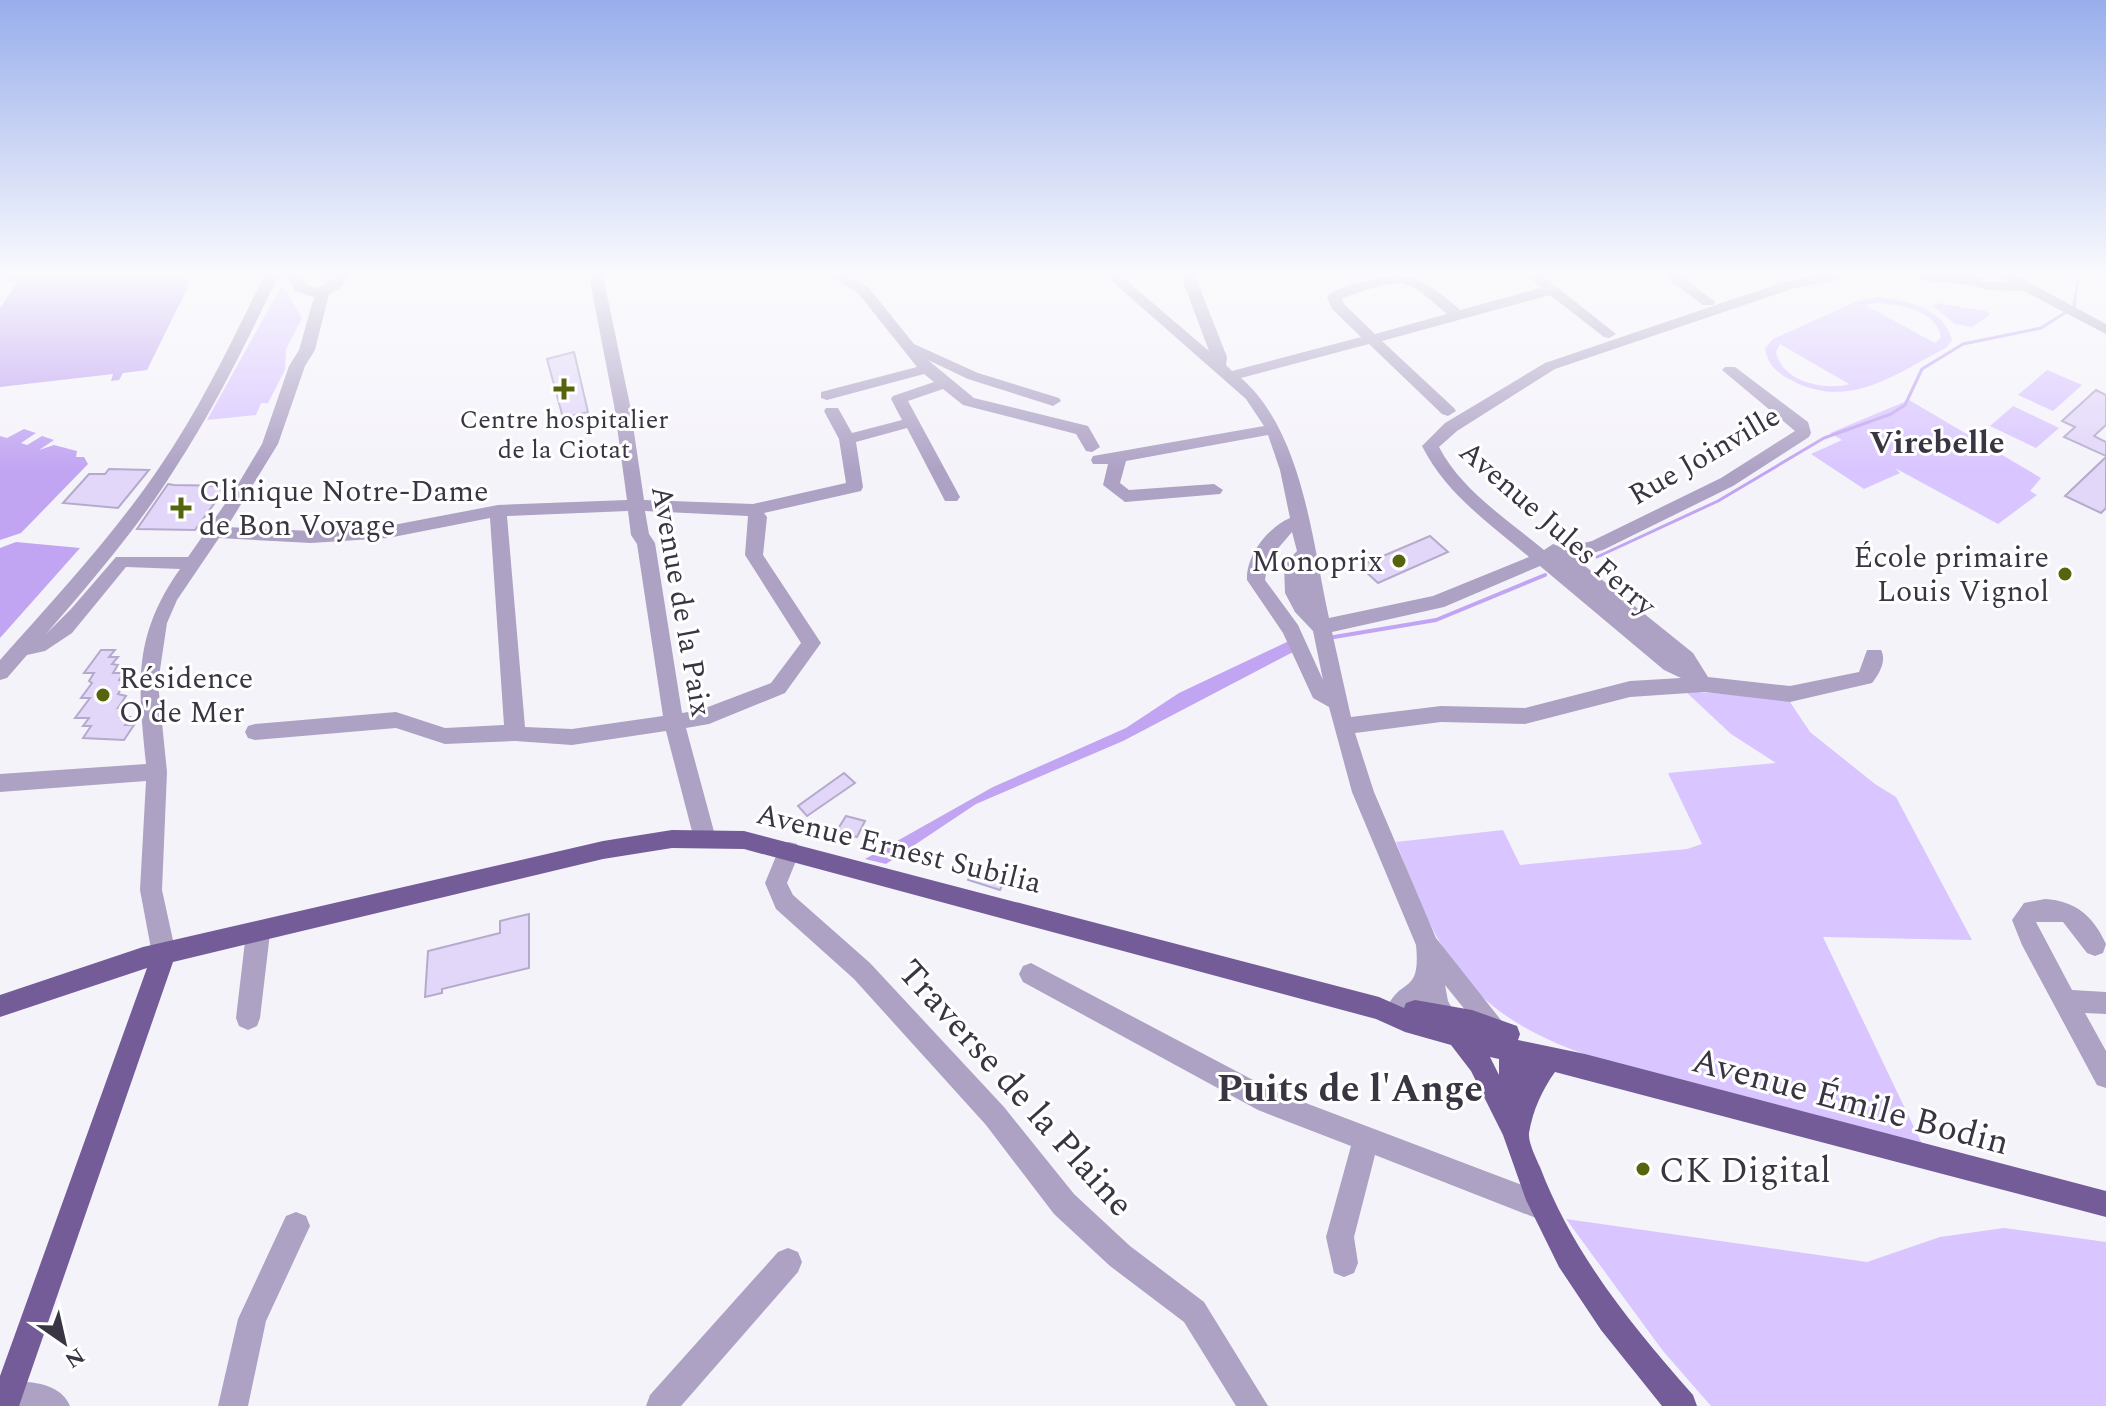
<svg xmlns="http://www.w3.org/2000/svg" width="2106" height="1406" font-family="Spectral,serif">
  <rect width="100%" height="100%" fill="#f5f3fa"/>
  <g fill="#d9c5ff" fill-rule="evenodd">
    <path d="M282,285L302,318L286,349L285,370L268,403H261L256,415L207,420Z"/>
    <path d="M1879,297C1908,301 1944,308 1952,340L1946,348C1895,374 1849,411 1791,380C1777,373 1767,364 1765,348L1773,339L1858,301ZM1879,303C1901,305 1937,311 1941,337L1935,343L1865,305ZM1780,344L1849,384H1850C1824,391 1782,382 1776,352Z"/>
    <path d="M1936,303L1986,311L1990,315L1972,327L1955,324L1933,306Z"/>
    <path d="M2047,370L2082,385L2053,411L2018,395Z"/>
    <path d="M1909,400L2041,478L2030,491L2037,495L1998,524L1895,468L1900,473L1864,489L1811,454L1842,440L1830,433Z"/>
    <path d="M2013,406L2059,428L2036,448L1990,426Z"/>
    <path d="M1685,691L1788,699L1810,732L1875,784L1896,797L1972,940L1823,937L1922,1144C1853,1126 1784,1108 1715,1090C1633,1068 1539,1053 1476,991C1435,949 1417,895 1396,842L1503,830L1520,865L1687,849L1702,844L1668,773L1776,763L1731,734Z"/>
    <path d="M1566,1219L1867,1262L1940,1237L2004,1228L2106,1242V1406H1711L1663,1351Z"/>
  </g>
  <g fill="#c1a4f2">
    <path d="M0,276H188V287L147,370L123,373L119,380L111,381L113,374L0,387V308L18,281H8Z"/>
    <path d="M24,429L36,433L21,443L27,445L42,436L54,440L39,450L54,445L77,451L76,457H84L88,464L21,533L0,540V436L7,438Z"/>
    <path d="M16,542L80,548L0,638V548Z"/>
    <path d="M1289,641L1295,651L1123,741L976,804L886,864L865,859L993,787L1126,728L1179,693Z"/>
  </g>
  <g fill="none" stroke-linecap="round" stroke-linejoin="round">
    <path stroke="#c1a4f2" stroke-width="3" d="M1597,557L1718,501L1824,438L1891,414L1905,405L1922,369L1963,344L2041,328L2074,307L2078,276"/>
    <path stroke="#c1a4f2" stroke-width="4" d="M1334,637L1436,620L1545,575"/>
  </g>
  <g fill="#e2d6f9" stroke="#b5aacc" stroke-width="2">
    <path d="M574,352L588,412L563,418L547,359Z"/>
    <path d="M2096,390L2106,395V425L2094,436L2106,442V456L2064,437L2075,427L2062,421Z"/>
    <path d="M2106,457V508L2101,513L2065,496Z"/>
    <path d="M109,469L149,470L118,508L63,503L89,474H105Z"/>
    <path d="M168,484L174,485L227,486L195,530L137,529Z"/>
    <path d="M1430,536L1448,552L1378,583L1365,571L1369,569L1364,564Z"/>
    <path d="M101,650H115L109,657H118L112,664L118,665L113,673H124L119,680L125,682L118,694L126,696L118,708H126L120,717H130L125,725H134L124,740L83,738L91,726H83L89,718H75L90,698H81L92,683L89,681L94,673H84Z"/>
    <path d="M844,773L855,783L807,816L798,806Z"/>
    <path d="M846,816L865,821L857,837L836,832Z"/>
    <path d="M974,867L1006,876L1000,890L968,880Z"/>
    <path d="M529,914V968L442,989V993L425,997L428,951L500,933V921Z"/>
  </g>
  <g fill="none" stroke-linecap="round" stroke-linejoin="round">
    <g fill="#ada1c4" fill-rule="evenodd">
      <path d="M264,276H278C247,342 214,409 174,470C137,529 91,582 46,634L71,609L116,557H188L234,491L262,444L289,366L299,350L314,297L295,291L287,276H301C310,294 323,289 336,276H350L340,288L329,294L315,350L305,366L278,444L227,527L311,531L388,526L498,505L627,500L614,405L589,276H603L630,405L644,500L753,504L846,483L839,439L824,411L826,408H838L852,433L902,420L891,399L893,396L934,382L924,374L827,400L821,398V392L917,367L858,293L830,276H847L868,287L914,344L978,373L1059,398L1061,401L1053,406L1047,404L968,379L928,360L974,398L1088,426L1100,447L1092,452L1086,451L1076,434L963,405L943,389L908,401L960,497L957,501H945L907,428L856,442L863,487L861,491L764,513L767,517L763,555L821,643L785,693L709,724L686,728L716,839L713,846L705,848L697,846L694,839L666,731L572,745L515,741L445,744L396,728L255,740L248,738L245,732L248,726L255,724L396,712L445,728L504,725L490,518L388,538L311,543L219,538L177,600L167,623L158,683L167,772L162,890L176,954L172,962L164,965L156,962L152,954L140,890L146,781L0,792V774L146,764C138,685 132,637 180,569L126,567L72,633L45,651L27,655L7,678L0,680V660C55,598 112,537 159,468C200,409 232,341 264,276ZM628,511L631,535L637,544L663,716L572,729L525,727L507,516ZM645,511L748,516L745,555L801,643L771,683L700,710L682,713L655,543L649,534Z"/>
      <path d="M1106,276H1121L1209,351L1181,276H1195L1227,357L1226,365L1232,371L1361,337L1332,309L1327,297C1336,287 1349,285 1362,282C1410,269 1425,279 1460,310L1541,288L1528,276H1543L1616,334L1609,338L1604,337L1550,295L1382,341L1454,408L1456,411L1448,416L1442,414L1369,344L1241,378C1303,432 1312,541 1329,618L1433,596L1529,557C1488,522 1447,495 1422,446L1445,423L1545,363L1784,282L1815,276H1841L1839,279L1792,289L1555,369L1457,431L1439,447C1462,491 1507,519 1544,550L1553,544L1563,548L1592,541L1721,478L1795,431L1722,370L1725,367H1735L1808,422L1811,433L1809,437L1733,486L1603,550L1575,558L1693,653L1708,677L1790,686L1859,672L1867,650H1881C1887,661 1879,674 1872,683L1790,702L1704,692L1630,697L1525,724L1441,722L1355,733L1374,792L1436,938L1508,1029L1505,1037L1496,1041L1487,1037L1445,985L1448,1001L1462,1026L1459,1034L1450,1038L1441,1034L1424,1003L1399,1019L1390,1016L1387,1008C1401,976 1421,996 1416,945L1352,792L1329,707L1313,698L1283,633L1247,580C1246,556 1267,528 1290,518L1280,470L1268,435L1126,461L1120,483L1129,490L1214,484L1223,490L1220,494L1125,502L1103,485L1108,464H1093L1091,460L1093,456L1264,426L1246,399ZM1403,283L1421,292L1447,314L1375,334L1344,304L1342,298L1382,285ZM1292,532L1297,551L1284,565L1285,593L1295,612L1313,631L1323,680L1298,625L1265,580L1268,560ZM1540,566L1664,670L1681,678L1630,681L1525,708L1441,706L1351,717L1332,632L1444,607Z"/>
      <path d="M1668,276H1681L1715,302L1713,305H1703L1669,280Z"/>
      <path d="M1915,276H1975L1988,282H2008L2000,276H2017L2106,324V334L2024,291L1986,290L1972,285L1922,280Z"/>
      <path d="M789,842L797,844L800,851L787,883L793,895L870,963L1004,1107L1074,1194L1130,1246L1204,1302L1268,1406H1236L1184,1322L1110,1266L1054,1214L986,1125L854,979L776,909L765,883L781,844Z"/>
      <path d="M2045,899C2076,901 2093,916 2106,944L2103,953L2095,956L2087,953L2063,922H2036L2072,990L2106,992V1014L2085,1013L2106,1051V1088L2097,1085L2022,945L2012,920L2024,903Z"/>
      <path d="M258,923L266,926L270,933L260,1018L257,1026L248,1030L239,1026L236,1018L246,933L250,926Z"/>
      <path d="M1031,963L1274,1091L1551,1196L1555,1206L1551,1216L1541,1220L1375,1155L1354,1237L1358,1263L1354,1273L1344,1277L1334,1273L1326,1237L1351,1146L1258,1110L1023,982L1019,974L1023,966Z"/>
      <path d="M296,1212L306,1216L310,1226L266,1321L248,1406H218L238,1319L286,1216Z"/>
      <path d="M788,1248L798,1252L802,1262L798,1272L681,1406H646L650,1395L778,1252Z"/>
      <path d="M26,1382C44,1383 63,1389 70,1406H0V1386Z"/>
    </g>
    <path fill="#735c98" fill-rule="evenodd" d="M672,830L744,831L1379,997L1404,1008L1406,1003L1415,1000L1472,1010L1517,1026L1520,1034L1518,1040L1585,1054L2106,1191V1217L1555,1072C1542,1090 1533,1110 1529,1133C1528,1142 1536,1158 1540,1167C1573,1254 1632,1326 1693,1395L1697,1406H1662L1601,1330L1559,1267L1526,1200L1503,1135L1471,1071L1451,1045L1405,1032L1376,1019L744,849L672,848L603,859L173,962L19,1406H0V1376L147,968L0,1017V995L143,947L603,841ZM1490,1057L1499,1059V1075Z"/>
  </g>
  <linearGradient id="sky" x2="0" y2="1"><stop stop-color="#98aeec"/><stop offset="0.58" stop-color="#fafafd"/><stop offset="1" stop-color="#fafafd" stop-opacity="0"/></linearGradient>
  <rect width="2106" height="472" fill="url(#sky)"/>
  <g fill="#54650e" stroke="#fff" stroke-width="3">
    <path d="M560 377h8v8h8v8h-8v8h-8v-8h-8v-8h8z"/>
    <path d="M177 496h8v8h8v8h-8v8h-8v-8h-8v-8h8z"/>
    <circle cx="1399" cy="561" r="8"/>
    <circle cx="2065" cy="574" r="8"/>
    <circle cx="103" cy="695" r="8"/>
    <circle cx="1643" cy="1169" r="8"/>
  </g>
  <g text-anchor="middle" stroke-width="6" stroke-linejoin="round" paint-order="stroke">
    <g font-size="26" fill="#3a3543" stroke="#fff">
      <text x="564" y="428">Centre hospitalier<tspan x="564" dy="30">de la Ciotat</tspan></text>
    </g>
    <g font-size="30" fill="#3a3543" stroke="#fff">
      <text transform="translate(1704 455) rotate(-30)" y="10">Rue Joinville</text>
      <text transform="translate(1558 528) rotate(41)" y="10">Avenue Jules Ferry</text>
      <text transform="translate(682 601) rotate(80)" y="10">Avenue de la Paix</text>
      <text transform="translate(899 848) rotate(14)" y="10">Avenue Ernest Subilia</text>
    </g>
    <g font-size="30" fill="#3a3543" stroke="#fff" text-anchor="start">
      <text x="199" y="501">Clinique Notre-Dame<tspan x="199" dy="34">de Bon Voyage</tspan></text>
      <text x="2049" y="567" text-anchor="end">École primaire<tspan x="2049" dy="34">Louis Vignol</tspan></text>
      <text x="1383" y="571" text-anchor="end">Monoprix</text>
      <text x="119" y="688">Résidence<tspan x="119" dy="34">O'de Mer</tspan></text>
    </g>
    <g font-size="32" font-weight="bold" fill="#3a3543" stroke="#fff">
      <text x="1937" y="453">Virebelle</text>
    </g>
    <g font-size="36" fill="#3a3543" stroke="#fff">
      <text transform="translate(1017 1087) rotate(48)" y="13">Traverse de la Plaine</text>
      <text transform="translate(1851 1100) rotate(15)" y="13">Avenue Émile Bodin</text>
    </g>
    <g font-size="36" fill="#3a3543" stroke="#fff" text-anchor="start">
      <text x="1659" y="1182">CK Digital</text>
    </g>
    <g font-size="38" font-weight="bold" fill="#3a3543" stroke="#fff">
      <text x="1350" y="1101">Puits de l'Ange</text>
    </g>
  </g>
  <g transform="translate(64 1342) rotate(146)" stroke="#ffffff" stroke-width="6" paint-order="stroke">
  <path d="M0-6L14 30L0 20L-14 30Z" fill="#3a3543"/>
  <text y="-12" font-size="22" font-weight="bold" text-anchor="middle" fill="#3a3543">N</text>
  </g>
</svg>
